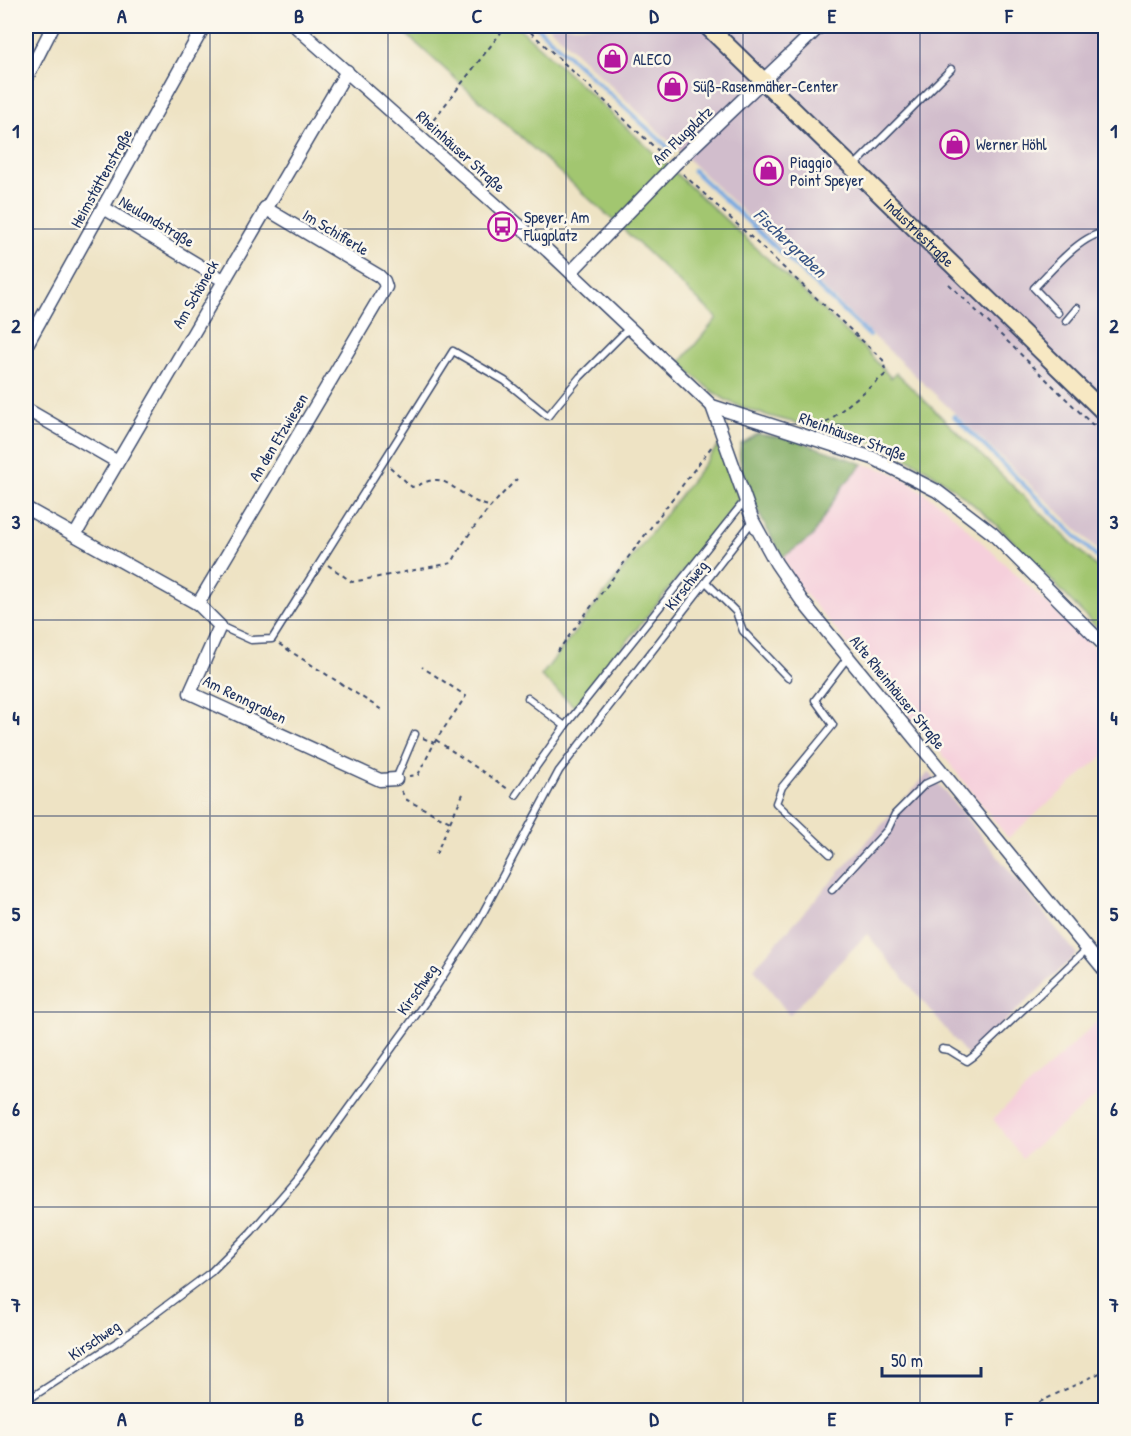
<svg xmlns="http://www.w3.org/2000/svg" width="1131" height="1436" font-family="'Patrick Hand',sans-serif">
  <rect width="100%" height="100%" fill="#fbf7ec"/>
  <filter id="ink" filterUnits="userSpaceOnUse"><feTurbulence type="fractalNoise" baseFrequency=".0167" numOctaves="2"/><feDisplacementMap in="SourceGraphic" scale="12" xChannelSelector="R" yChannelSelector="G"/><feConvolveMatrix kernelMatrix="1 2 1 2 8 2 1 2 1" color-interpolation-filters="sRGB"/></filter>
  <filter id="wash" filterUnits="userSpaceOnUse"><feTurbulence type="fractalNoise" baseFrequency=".008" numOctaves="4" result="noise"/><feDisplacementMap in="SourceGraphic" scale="24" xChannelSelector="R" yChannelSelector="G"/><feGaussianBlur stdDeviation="1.35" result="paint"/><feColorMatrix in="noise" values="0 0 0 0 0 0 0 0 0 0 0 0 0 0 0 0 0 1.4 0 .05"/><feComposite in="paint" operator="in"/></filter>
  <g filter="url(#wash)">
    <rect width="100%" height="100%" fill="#eee3c4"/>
    <g fill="#f5cfdb">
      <path d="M863,464L888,471L906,480L944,507L1105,658V754L1008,838L942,754L795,582L783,557L812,537L842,487Z"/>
      <path d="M1105,1014V1089L1022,1158L993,1119Z"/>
    </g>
    <g fill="#d1bdcc">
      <path d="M548,26H1105V557L1065,518Z"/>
      <path d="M929,772L1077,954L968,1056L867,934L789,1015L754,968Z"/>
    </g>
    <g fill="#a2c66f" stroke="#5e7a66" stroke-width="1.5">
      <path d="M397,26H517L867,351L891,378L896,373L1105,575V636C1046,577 978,494 903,456C849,428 785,427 730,402C711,393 696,377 680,363L717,318L626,232Z"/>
      <path d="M718,446L741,498L575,707L541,676Z"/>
    </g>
    <path fill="#81ab62" stroke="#4e6d60" stroke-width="1.5" d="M757,434L793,439L863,464L842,487L812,537L783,557C769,533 732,471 741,444Z"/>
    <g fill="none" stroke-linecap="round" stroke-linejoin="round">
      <g stroke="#77a9e2" stroke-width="4">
        <path d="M536,26L672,151"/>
        <path d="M693,170L870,336"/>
        <path d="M954,416L1106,566"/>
      </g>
    </g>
  </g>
  <g filter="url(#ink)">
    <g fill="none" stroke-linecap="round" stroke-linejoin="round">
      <defs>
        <g id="lane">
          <path d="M853,167L951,69"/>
          <path d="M1058,313L1034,288C1050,272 1083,232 1106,233"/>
          <path d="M1066,321L1077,308"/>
          <path d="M706,582L736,612L743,631L788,678"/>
          <path d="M220,626L251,640L272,639L453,351L505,381L548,416L580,377L629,328"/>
          <path d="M528,698L565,726"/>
          <path d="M396,779L415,734"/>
          <path d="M516,795L565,726L746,499"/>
          <path d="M830,854L776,803L782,787L833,725L815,700L848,657"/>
          <path d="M832,890L888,829L895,814L925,784L944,775"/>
          <path d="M942,1049L949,1050L967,1061L974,1056L1087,949"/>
          <path d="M26,1401L120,1340L211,1272L251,1232L298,1178L434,990L478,922L559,771L752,522"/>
        </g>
        <g id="street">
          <path d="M295,26L548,251L712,406L873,458L937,491L992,533L1106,647"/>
          <path d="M26,79L53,26"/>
          <path d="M104,208L223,280"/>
          <path d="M571,272L674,165L820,26"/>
          <path d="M26,346L204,26"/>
          <path d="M712,406L753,521L776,563L802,601L1106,972"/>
          <path d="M26,409L116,461"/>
          <path d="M26,508L198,604L220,626L190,693L380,780L396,779"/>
          <path d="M75,535L347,71"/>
          <path d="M198,604L386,287L384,281L379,276L265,208"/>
        </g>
        <g id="secondary">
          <path id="s1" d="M707,26L1106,414"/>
        </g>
      </defs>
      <use href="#lane" stroke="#3b4a6d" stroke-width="9"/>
      <use href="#street" stroke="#3b4a6d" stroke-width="15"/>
      <use href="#secondary" stroke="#3b4a6d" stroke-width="20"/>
      <g stroke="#3b4a6d" stroke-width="2" stroke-dasharray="4.5 4.5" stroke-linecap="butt">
        <path d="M524,26L664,156"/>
        <path d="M686,26L693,32"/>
        <path d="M428,127L506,26"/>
        <path d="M683,174L883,360L886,374L821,427"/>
        <path d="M949,284L1106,438"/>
        <path d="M390,467L412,487C420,485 428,480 435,480C449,478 467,503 490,506"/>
        <path d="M328,565L352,582L452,563C469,530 491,505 517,479"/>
        <path d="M279,644L385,712"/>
        <path d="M557,652L712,446"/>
        <path d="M423,738L434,743"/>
        <path d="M436,740L508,789"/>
        <path d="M409,776L418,775L436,740L466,696L422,667"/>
        <path d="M401,791L407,800L450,822L436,854"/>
        <path d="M450,822L463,794"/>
        <path d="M1023,1410L1106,1370"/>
      </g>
      <use href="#lane" stroke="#fff" stroke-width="6"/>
      <use href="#street" stroke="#fff" stroke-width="12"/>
      <use href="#secondary" stroke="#f7e8c3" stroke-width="16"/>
    </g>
  </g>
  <path fill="none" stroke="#1b2f5e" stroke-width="1.5" stroke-opacity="0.55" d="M210,26V1410M388,26V1410M566,26V1410M743,26V1410M920,26V1410M26,229H1106M26,424H1106M26,620H1106M26,816H1106M26,1012H1106M26,1207H1106"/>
  <defs>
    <symbol id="shop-ring" viewBox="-11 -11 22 22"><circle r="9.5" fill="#fbf7ec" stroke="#b5179e" stroke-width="1.5"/><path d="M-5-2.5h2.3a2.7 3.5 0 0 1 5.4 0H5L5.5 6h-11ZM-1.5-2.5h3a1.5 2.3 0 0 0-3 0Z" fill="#b5179e"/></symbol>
    <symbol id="bus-ring" viewBox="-11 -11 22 22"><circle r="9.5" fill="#fbf7ec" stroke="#b5179e" stroke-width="1.5"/><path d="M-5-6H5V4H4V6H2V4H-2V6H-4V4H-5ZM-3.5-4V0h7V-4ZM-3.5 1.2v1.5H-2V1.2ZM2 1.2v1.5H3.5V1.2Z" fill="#b5179e"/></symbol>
  </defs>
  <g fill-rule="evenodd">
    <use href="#shop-ring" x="596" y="42" width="33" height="33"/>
    <use href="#shop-ring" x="656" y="70" width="33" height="33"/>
    <use href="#shop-ring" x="938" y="128" width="33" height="33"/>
    <use href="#shop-ring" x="752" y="154" width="33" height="33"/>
    <use href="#bus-ring" x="486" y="210" width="33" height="33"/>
  </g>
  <g text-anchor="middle" stroke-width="5" stroke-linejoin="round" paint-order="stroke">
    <g font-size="16" fill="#1b2f5e" stroke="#fbf7ec" text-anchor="start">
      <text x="633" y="65">ALECO</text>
      <text x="693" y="92">Süß-Rasenmäher-Center</text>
      <text x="976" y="150">Werner Höhl</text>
      <text x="790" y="168">Piaggio<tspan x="790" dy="18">Point Speyer</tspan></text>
      <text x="524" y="223">Speyer, Am<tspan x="524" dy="18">Flugplatz</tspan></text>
    </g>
    <g font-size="16" fill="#1b2f5e" stroke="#fbf7ec">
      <text transform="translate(682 135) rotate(-44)" y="6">Am Flugplatz</text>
      <text transform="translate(461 151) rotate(42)" y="6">Rheinhäuser Straße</text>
      <text transform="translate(101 178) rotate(-61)" y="6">Heimstättenstraße</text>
      <text transform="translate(157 221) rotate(31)" y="6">Neulandstraße</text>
      <text transform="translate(336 232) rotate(31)" y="6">Im Schifferle</text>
      <text dy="6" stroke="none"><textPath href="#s1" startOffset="296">Industriestraße</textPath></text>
      <text transform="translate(195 294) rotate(-60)" y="6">Am Schöneck</text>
      <text transform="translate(853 436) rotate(20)" y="6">Rheinhäuser Straße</text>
      <text transform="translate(278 437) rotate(-59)" y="6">An den Etzwiesen</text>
      <text transform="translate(686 585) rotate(-52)" y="6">Kirschweg</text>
      <text transform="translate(898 692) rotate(51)" y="6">Alte Rheinhäuser Straße</text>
      <text transform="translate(245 699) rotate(26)" y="6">Am Renngraben</text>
      <text transform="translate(417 989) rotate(-55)" y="6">Kirschweg</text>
      <text transform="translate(94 1340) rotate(-34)" y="6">Kirschweg</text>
    </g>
    <g font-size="18" font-style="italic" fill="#375486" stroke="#fbf7ec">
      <text transform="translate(790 243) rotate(43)" y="6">Fischergraben</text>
    </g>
  </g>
  <rect width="1131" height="1436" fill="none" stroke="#fbf7ec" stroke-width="66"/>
  <path d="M882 1367v9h99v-9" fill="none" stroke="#1b2f5e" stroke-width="3"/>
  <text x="891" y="1367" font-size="18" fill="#1b2f5e" stroke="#fbf7ec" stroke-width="4.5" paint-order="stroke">50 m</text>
  <rect x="33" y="33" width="1065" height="1370" fill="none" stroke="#1b2f5e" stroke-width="2"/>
  <g font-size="20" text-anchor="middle" font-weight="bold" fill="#1b2f5e">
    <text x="122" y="23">A</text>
    <text x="299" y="23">B</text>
    <text x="477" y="23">C</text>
    <text x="654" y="23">D</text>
    <text x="832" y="23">E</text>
    <text x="1009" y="23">F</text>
    <text x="16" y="138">1</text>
    <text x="1114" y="138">1</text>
    <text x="16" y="333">2</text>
    <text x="1114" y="333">2</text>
    <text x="16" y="529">3</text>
    <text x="1114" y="529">3</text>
    <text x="16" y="725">4</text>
    <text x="1114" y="725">4</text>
    <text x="16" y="921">5</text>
    <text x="1114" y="921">5</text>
    <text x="16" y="1116">6</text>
    <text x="1114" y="1116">6</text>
    <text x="16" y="1312">7</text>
    <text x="1114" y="1312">7</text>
    <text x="122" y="1426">A</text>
    <text x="299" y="1426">B</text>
    <text x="477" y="1426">C</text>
    <text x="654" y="1426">D</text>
    <text x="832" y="1426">E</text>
    <text x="1009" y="1426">F</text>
  </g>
</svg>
